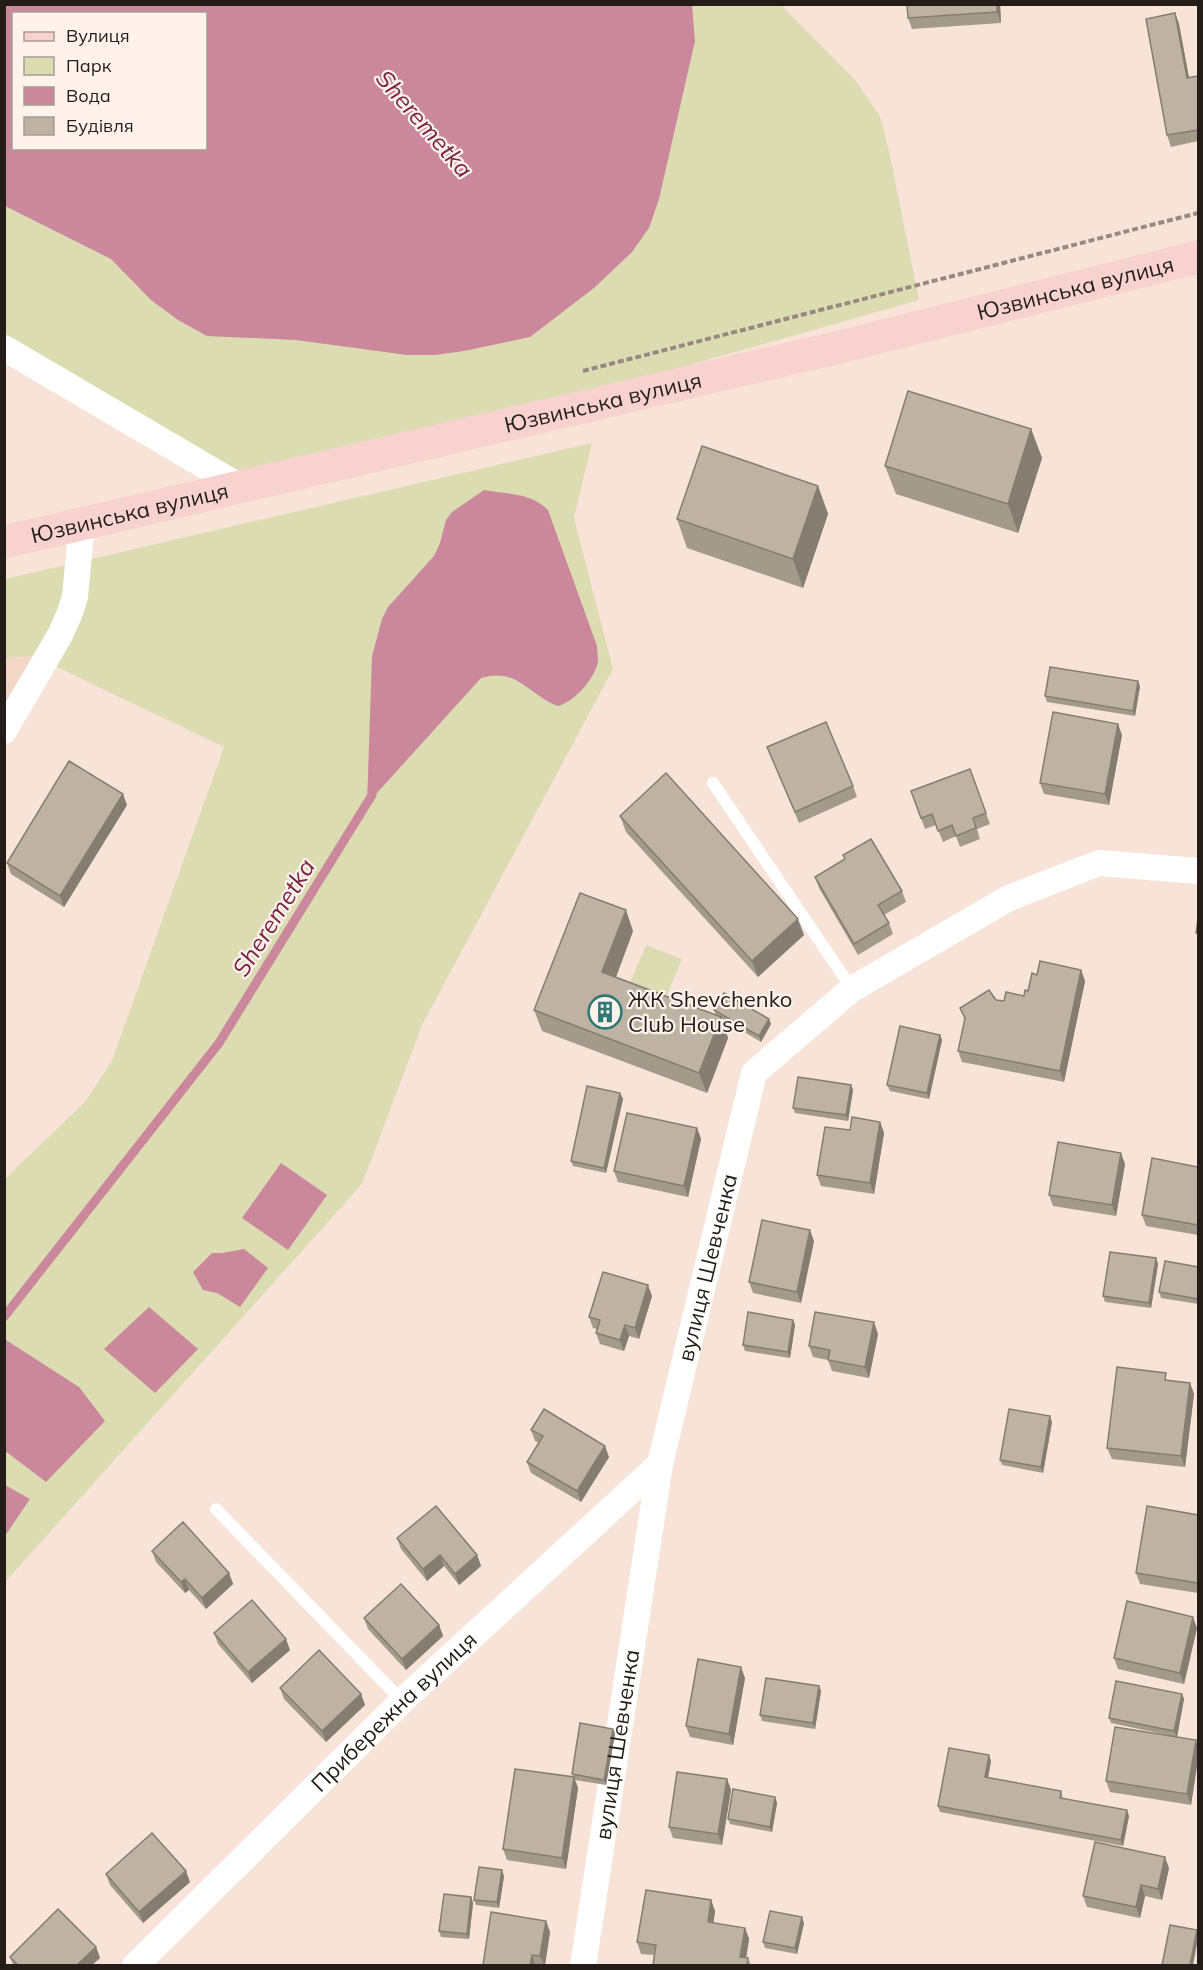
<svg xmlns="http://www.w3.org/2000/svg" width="1203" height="1970" font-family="Mulish,sans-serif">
  <rect width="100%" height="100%" fill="#f7e3d7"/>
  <path fill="#f2d7c7" d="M34,656L5,708V658Z"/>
  <g fill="#dbdcb1" fill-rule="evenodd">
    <path d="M4,5H781L855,80L880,116L889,151L919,300L569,399L238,479L5,347ZM14,14H206V148H14Z"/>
    <path d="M592,443L574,518L613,669L422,1025L362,1184L5,1582V1536L30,1499L5,1485V1451L46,1482L6,1340L5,1343V1179L85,1102L112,1061L224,747L34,656L5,658V579ZM244,1249L240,1307L217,1293L212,1253H222Z"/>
    <path d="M646,945L682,959L666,997L630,983Z"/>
  </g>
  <g fill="#cb879c" fill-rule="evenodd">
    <path d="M4,5H692L695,41L659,199L649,228L632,252L594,288L530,337L464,351L435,355H407L296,340L207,336L178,320L151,300L111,259L5,206ZM14,14H206V148H14Z"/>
    <path d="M484,490C507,494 531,493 548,510L597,646C597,653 599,660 597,666C591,682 575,701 558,706C527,694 518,667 481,678L367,804L372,656L382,619L388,607L434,556L440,543L446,520L452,512Z"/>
    <path d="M281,1163L327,1195L288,1250L242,1218Z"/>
    <path d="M244,1249L268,1268L240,1307L217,1293L203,1290L193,1272L212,1253H222Z"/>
    <path d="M149,1307L198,1349L155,1393L104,1349Z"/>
    <path d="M6,1340L79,1387L105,1421L46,1482L5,1451L4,1343Z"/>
    <path d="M5,1485L30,1499L5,1536Z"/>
  </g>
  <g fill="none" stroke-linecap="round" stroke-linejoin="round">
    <path stroke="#cb879c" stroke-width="9" d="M4,1317L219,1043L372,795"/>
    <path stroke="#978981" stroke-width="4" stroke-dasharray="6 3" stroke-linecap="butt" d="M583,371L1198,213"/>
    <g stroke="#fff" stroke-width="12">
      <path d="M713,783L852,989"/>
      <path d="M216,1509L402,1701"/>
    </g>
    <g stroke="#fff" stroke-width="26">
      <path d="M4,348L239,486"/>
      <path d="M4,731L60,635L69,615L75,597L82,522"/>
      <path id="s1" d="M135,1966L402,1701L660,1464"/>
      <path id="s2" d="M583,1966L660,1464L754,1073L852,989L1009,898L1099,863L1198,871"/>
    </g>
    <path stroke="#f7d2ce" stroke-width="33" id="s3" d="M4,542L848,345L1198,257"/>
  </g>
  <g fill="#a39a8b">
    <path d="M1000,4L1001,23L912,29L908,18Z"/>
    <path d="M1175,13L1179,24L1189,78L1198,76V141L1171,147L1167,135Z"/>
    <path d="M1031,429L1042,458L1018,533L896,494L885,466Z"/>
    <path d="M818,486L828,514L803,588L687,548L677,519Z"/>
    <path d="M1140,686L1135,716L1047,702L1045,696Z"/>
    <path d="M1122,735L1109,805L1044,794L1040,783Z"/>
    <path d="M767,747L853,786L857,797L799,823Z"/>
    <path d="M970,769L990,824L977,829L980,839L960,847L956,836L943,842L936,825L925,829L911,791Z"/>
    <path d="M127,805L64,907L11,874L7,863Z"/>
    <path d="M620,816L804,935L758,977L626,832Z"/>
    <path d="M843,855L902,891L906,902L884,915L889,923L893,934L858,955L819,888L815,877L845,860Z"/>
    <path d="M633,931L616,977L716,1015L714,1010L769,1019L771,1024L761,1042L721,1018L728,1038L707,1093L542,1031L534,1010Z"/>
    <path d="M1081,970L1085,981L1064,1082L962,1062L958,1051L965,1020L960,1008L996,1000L1004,1001L1024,996L1028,991L1037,975Z"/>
    <path d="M940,1035L942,1040L929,1099L890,1091L887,1085Z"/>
    <path d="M851,1085L853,1090L848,1121L795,1113L793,1108Z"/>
    <path d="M620,1093L623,1099L606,1173L573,1166L571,1161Z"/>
    <path d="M880,1122L884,1133L874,1194L821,1186L817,1175L850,1130Z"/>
    <path d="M697,1128L701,1139L688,1197L618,1182L614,1171Z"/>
    <path d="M1125,1164L1116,1216L1053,1206L1049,1195Z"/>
    <path d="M1198,1167V1235L1146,1226L1142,1215Z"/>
    <path d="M814,1241L801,1303L753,1293L749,1282Z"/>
    <path d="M1158,1264L1151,1308L1105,1302L1103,1296Z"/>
    <path d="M1198,1267V1304L1161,1298L1159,1292Z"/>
    <path d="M652,1296L639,1339L629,1336L624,1351L600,1344L596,1333L597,1329L593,1328L589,1317Z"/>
    <path d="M793,1320L795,1325L790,1358L745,1351L743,1345Z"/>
    <path d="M878,1334L869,1378L832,1371L828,1360L813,1357L809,1346Z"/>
    <path d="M1169,1381L1190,1383L1194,1394L1185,1467L1112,1459L1107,1448Z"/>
    <path d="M1052,1422L1043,1473L1002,1465L1000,1460Z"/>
    <path d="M531,1430L609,1457L581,1502L531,1473L527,1462L539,1443L535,1441Z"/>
    <path d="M1198,1515V1593L1140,1584L1136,1573Z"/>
    <path d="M397,1538L477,1555L481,1566L459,1585L444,1566L427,1581L401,1549Z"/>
    <path d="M152,1551L229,1573L233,1584L206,1609L189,1590L185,1593L156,1562Z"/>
    <path d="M364,1618L439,1625L443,1636L406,1670L368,1629Z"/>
    <path d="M1197,1628L1184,1684L1118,1669L1114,1658Z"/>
    <path d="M214,1633L290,1650L252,1683L218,1644Z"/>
    <path d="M745,1678L733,1745L690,1737L686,1726Z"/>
    <path d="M819,1686L821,1691L815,1729L762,1721L760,1715Z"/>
    <path d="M280,1688L361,1694L365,1705L326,1742L284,1699Z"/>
    <path d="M1182,1694L1184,1699L1177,1737L1111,1723L1109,1718Z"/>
    <path d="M613,1729L615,1734L606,1785L575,1780L578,1788L566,1869L507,1860L503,1849L573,1777L572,1774Z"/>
    <path d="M1196,1740L1198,1748V1759L1191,1805L1110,1792L1106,1781Z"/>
    <path d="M991,1761L988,1778L1061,1791L1063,1798L1129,1816L1123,1846L940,1812L938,1806Z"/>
    <path d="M727,1779L731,1790L722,1845L673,1838L669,1827Z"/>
    <path d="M775,1797L777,1803L772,1832L730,1824L728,1819Z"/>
    <path d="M1169,1868L1162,1900L1145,1896L1140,1918L1087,1907L1083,1896Z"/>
    <path d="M106,1874L190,1882L143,1923L110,1885Z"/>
    <path d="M504,1876L499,1908L476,1905L474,1900Z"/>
    <path d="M471,1897L473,1903L469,1939L441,1937L439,1931Z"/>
    <path d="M711,1900L715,1911L713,1923L745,1928L749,1939L746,1958H748L751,1965H653L654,1955L641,1954L637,1942Z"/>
    <path d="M546,1921L550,1932L545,1965H483Z"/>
    <path d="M804,1923L797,1954L765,1948L763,1942Z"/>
    <path d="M96,1947L100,1958L92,1965H13L10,1957Z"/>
  </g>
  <g fill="#857d71">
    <path d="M997,4H1000L1001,23L997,12Z"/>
    <path d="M1175,13L1179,24L1191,89L1187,78Z"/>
    <path d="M1031,429L1042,458L1018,533L1008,504Z"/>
    <path d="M818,486L828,514L803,588L793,559Z"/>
    <path d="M1138,681L1140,686L1135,716L1133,711Z"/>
    <path d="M1118,724L1122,735L1109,805L1105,794Z"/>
    <path d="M123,794L127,805L64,907L60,896Z"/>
    <path d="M626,910L633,931L610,993L602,972Z"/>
    <path d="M798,919L804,935L758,977L752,961Z"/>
    <path d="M1081,970L1085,981L1064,1082L1060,1071Z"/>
    <path d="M721,1017L728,1038L707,1093L699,1073Z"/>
    <path d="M769,1019L771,1024L761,1042L759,1036Z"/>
    <path d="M940,1035L942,1040L929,1099L927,1093Z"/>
    <path d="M851,1085L853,1090L848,1121L846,1115Z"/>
    <path d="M620,1093L623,1099L606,1173L604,1168Z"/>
    <path d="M880,1122L884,1133L874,1194L870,1183Z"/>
    <path d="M697,1128L701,1139L688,1197L684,1186Z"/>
    <path d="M1121,1153L1125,1164L1116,1216L1112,1205Z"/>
    <path d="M810,1230L814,1241L801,1303L797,1292Z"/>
    <path d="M1156,1258L1158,1264L1151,1308L1149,1303Z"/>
    <path d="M648,1285L652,1296L639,1339L635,1328Z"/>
    <path d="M793,1320L795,1325L790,1358L788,1352Z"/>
    <path d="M874,1322L878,1334L869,1378L865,1367Z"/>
    <path d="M625,1325L629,1336L624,1351L620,1340Z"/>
    <path d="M1190,1383L1194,1394L1185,1467L1181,1456Z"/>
    <path d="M1050,1416L1052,1422L1043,1473L1041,1467Z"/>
    <path d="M605,1446L609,1457L581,1502L577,1491Z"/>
    <path d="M440,1555L444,1566L427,1581L423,1569Z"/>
    <path d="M477,1555L481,1566L459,1585L455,1574Z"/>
    <path d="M229,1573L233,1584L206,1609L202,1598Z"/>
    <path d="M185,1579L189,1590L185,1593L181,1582Z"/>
    <path d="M1193,1617L1197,1628L1184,1684L1180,1673Z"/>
    <path d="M439,1625L443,1636L406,1670L402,1659Z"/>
    <path d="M286,1639L290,1650L252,1683L248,1672Z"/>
    <path d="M741,1667L745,1678L733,1745L729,1734Z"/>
    <path d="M819,1686L821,1691L815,1729L813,1723Z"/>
    <path d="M361,1694L365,1705L326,1742L322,1731Z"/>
    <path d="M1182,1694L1184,1699L1177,1737L1174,1731Z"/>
    <path d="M613,1729L615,1734L606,1785L604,1780Z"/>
    <path d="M1196,1740L1198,1748V1759L1191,1805L1187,1794Z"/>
    <path d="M989,1755L991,1761L987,1783L985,1777Z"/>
    <path d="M574,1777L578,1788L566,1869L562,1858Z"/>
    <path d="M727,1779L731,1790L722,1845L718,1834Z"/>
    <path d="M775,1797L777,1803L772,1832L770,1827Z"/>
    <path d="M1127,1810L1129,1816L1123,1846L1121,1840Z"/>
    <path d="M1165,1857L1169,1868L1162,1900L1158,1889Z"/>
    <path d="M502,1870L504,1876L499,1908L497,1902Z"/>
    <path d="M186,1871L190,1882L143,1923L139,1912Z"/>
    <path d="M1141,1885L1145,1896L1140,1918L1136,1907Z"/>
    <path d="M471,1897L473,1903L469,1939L467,1934Z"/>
    <path d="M711,1900L715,1911L712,1933L708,1922Z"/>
    <path d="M802,1917L804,1923L797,1954L795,1948Z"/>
    <path d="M546,1921L550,1932L545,1965H544L540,1956Z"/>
    <path d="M745,1928L749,1939L745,1965L740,1957Z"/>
    <path d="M1197,1930L1198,1934V1939L1193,1965H1190Z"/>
    <path d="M96,1947L100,1958L92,1965H77Z"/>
    <path d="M532,1955L535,1965H530Z"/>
  </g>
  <g fill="#beb3a2" stroke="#857d71" stroke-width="1.5">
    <path d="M907,4H997V12L908,18Z"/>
    <path d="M1175,13L1187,78L1198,76V130L1167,135L1146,19Z"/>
    <path d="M908,391L1031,429L1008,504L885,466Z"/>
    <path d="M702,446L818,486L793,559L677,519Z"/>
    <path d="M1050,667L1138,681L1133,711L1045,696Z"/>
    <path d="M1053,712L1118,724L1105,794L1040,783Z"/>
    <path d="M826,722L853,786L795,812L767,747Z"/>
    <path d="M69,761L123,794L60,896L7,863Z"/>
    <path d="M970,769L986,813L973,818L976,828L956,836L952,825L938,831L932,814L921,818L911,791Z"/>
    <path d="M666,773L798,919L752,961L620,816Z"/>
    <path d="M871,839L902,891L878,905L889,923L854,944L815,877L845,859L843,855Z"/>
    <path d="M580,893L626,910L602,972L721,1017L699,1073L534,1010Z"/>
    <path d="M1198,919V933H1196Z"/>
    <path d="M1040,961L1081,970L1060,1071L958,1051L965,1018L960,1008L989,990L996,1000L1004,1001L1006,992L1024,996L1025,990L1028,991L1032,973L1037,975Z"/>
    <path d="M724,993L769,1019L759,1036L714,1010Z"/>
    <path d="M900,1026L940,1035L927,1093L887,1085Z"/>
    <path d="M798,1077L851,1085L846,1115L793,1108Z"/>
    <path d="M587,1086L620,1093L604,1168L571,1161Z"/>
    <path d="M627,1113L697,1128L684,1186L614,1171Z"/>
    <path d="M852,1117L880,1122L870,1183L817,1175L825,1127L850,1130Z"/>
    <path d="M1058,1142L1121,1153L1112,1205L1049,1195Z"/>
    <path d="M1152,1158L1198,1167V1225L1142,1215Z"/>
    <path d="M762,1220L810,1230L797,1292L749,1282Z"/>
    <path d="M1110,1252L1156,1258L1149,1303L1103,1296Z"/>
    <path d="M1165,1261L1198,1267V1299L1159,1292Z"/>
    <path d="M603,1272L648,1285L635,1328L625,1325L620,1340L596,1333L600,1320L589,1317Z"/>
    <path d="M748,1312L793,1320L788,1352L743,1345Z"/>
    <path d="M815,1312L874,1322L865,1367L828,1360L830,1350L809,1346Z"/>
    <path d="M1117,1367L1166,1373L1165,1380L1190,1383L1181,1456L1107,1448Z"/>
    <path d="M544,1409L605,1446L577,1491L527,1462L543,1436L531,1430Z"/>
    <path d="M1009,1409L1050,1416L1041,1467L1000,1460Z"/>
    <path d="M436,1506L477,1555L455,1574L440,1555L423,1569L397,1538Z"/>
    <path d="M1147,1506L1198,1515V1583L1136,1573Z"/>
    <path d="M183,1522L229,1573L202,1598L185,1579L181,1582L152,1551Z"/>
    <path d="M401,1584L439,1625L402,1659L364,1618Z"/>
    <path d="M252,1600L286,1639L248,1672L214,1633Z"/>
    <path d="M1127,1601L1193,1617L1180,1673L1114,1658Z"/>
    <path d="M319,1650L361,1694L322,1731L280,1688Z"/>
    <path d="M698,1659L741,1667L729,1734L686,1726Z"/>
    <path d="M766,1678L819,1686L813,1723L760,1715Z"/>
    <path d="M1116,1681L1182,1694L1174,1731L1109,1718Z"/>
    <path d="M580,1723L613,1729L604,1780L572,1774Z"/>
    <path d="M1115,1727L1196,1740L1187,1794L1106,1781Z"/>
    <path d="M949,1748L989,1755L985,1777L1061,1791L1060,1798L1127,1810L1121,1840L938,1806Z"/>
    <path d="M515,1769L574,1777L562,1858L503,1849Z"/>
    <path d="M677,1772L727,1779L718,1834L669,1827Z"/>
    <path d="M733,1789L775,1797L770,1827L728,1819Z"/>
    <path d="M152,1833L186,1871L139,1912L106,1874Z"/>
    <path d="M1095,1842L1165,1857L1158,1889L1141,1885L1136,1907L1083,1896Z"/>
    <path d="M479,1867L502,1870L497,1902L474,1900Z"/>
    <path d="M646,1890L711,1900L708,1922L745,1928L740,1957L748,1958L747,1965H653L656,1945L637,1942Z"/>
    <path d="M444,1894L471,1897L467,1934L439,1931Z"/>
    <path d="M58,1909L96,1947L77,1965H18L10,1957Z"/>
    <path d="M770,1911L802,1917L795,1948L763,1942Z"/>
    <path d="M491,1912L546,1921L540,1956L532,1955L530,1965H483Z"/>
    <path d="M1170,1925L1197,1930L1190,1965H1162Z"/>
  </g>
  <defs>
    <symbol id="building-ring" viewBox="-11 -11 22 22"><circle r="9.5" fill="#fef2eb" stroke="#2f7873" stroke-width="1.5"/><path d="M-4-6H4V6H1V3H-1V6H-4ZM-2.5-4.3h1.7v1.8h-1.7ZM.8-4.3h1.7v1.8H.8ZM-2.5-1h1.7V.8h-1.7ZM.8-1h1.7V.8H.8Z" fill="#2f7873"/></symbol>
  </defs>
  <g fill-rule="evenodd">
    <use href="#building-ring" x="586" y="993" width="38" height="38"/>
  </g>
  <g text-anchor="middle" stroke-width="4.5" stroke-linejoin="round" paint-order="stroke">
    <g font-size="22" fill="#231c18" stroke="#fef2eb">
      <text dy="8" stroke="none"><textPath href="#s3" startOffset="1101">Юзвинська вулиця</textPath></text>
      <text dy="8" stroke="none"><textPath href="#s3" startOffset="615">Юзвинська вулиця</textPath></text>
      <text dy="8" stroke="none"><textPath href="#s3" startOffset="129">Юзвинська вулиця</textPath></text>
      <text dy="8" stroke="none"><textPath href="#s2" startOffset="710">вулиця Шевченка</textPath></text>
      <text dy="8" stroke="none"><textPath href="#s1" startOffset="363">Прибережна вулиця</textPath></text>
      <text dy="8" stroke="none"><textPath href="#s2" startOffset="224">вулиця Шевченка</textPath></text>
    </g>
    <g font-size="22" fill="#231c18" stroke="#fef2eb" text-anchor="start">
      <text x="628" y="1007">ЖК Shevchenko<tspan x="628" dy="25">Club House</tspan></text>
    </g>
    <g font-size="24" font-style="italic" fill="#772646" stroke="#fef2eb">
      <text transform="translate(424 124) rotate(49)" y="8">Sheremetka</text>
      <text transform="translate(274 918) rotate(-58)" y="8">Sheremetka</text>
    </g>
  </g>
  <rect width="1203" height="1970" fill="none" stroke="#231c18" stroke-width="12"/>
  <rect x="12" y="12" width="195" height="138" fill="#fef2eb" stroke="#a69c97" stroke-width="1.5"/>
  <rect x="24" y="32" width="30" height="9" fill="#f7d2ce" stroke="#a69c97" stroke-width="1.5"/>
  <text x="66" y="42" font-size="18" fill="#231c18">Вулиця</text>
  <rect x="24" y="57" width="30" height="18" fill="#dbdcb1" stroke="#a69c97" stroke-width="1.5"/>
  <text x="66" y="72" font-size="18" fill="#231c18">Парк</text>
  <rect x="24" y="87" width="30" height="18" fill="#cb879c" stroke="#a69c97" stroke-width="1.5"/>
  <text x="66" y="102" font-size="18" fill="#231c18">Вода</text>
  <rect x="24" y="117" width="30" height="18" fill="#beb3a2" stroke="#a69c97" stroke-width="1.5"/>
  <text x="66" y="132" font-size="18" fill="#231c18">Будівля</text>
</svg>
